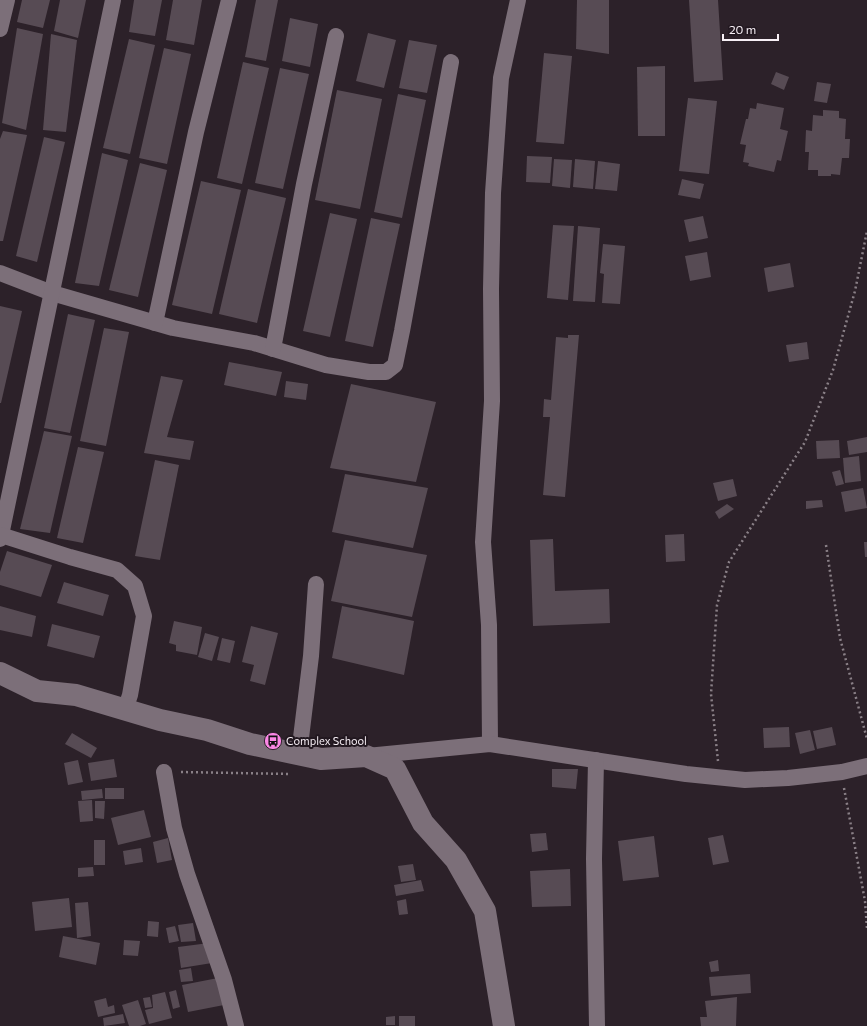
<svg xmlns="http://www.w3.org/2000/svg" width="867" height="1026" font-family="Commissioner,sans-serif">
  <rect width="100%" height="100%" fill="#2c2129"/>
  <g fill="#574b54">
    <path d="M22,0H50L43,28L17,22Z"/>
    <path d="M60,0H86L78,38L54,31Z"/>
    <path d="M134,0H162L155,36L129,32Z"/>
    <path d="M173,0H202L194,45L166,40Z"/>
    <path d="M256,0H278L266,61L245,57Z"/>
    <path d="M577,0H609V54L576,49Z"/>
    <path d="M689,0H718L723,80L694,82Z"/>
    <path d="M290,18L318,24L310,67L282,61Z"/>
    <path d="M17,28L43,34L26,130L2,123Z"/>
    <path d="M368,33L396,40L384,88L356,81Z"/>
    <path d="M51,34L77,40L66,132L43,130Z"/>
    <path d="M129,39L155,45L130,154L103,148Z"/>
    <path d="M409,40L437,45L427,93L399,88Z"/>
    <path d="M164,48L191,54L167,164L139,158Z"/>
    <path d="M544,53L572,56L564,144L536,142Z"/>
    <path d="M243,62L269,68L242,184L217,178Z"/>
    <path d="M665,66V136H638L637,67Z"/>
    <path d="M280,68L309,74L283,189L255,183Z"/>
    <path d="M776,72L789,77L784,90L771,84Z"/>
    <path d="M817,82L831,84L827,103L814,101Z"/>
    <path d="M337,90L382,99L360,209L315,200Z"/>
    <path d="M398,94L426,100L402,218L374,212Z"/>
    <path d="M688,98L717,101L709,174L679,171Z"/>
    <path d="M757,103L784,108L780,129L788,131L781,161L777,160L774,172L748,166L749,163L743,162L746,145L740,144L746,119H748L750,108L756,109Z"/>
    <path d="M823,110L839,111V118L846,119L845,139H850L849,158H842L840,175L831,174V176H818V170H808L809,152H805L806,130L812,131L813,115L823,116Z"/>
    <path d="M3,131L27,135L3,241H0V139Z"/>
    <path d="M44,137L65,142L37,262L16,256Z"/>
    <path d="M102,153L128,160L99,286L75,283Z"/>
    <path d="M527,156L552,157L550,183L526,182Z"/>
    <path d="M554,159L572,160L570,188L552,186Z"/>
    <path d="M575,159L595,161L593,189L573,187Z"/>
    <path d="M598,161L620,164L617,191L595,189Z"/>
    <path d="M140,163L167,170L138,297L109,290Z"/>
    <path d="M682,179L704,184L700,199L678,195Z"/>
    <path d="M201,181L241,190L212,314L172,305Z"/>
    <path d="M248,189L286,198L257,323L219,314Z"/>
    <path d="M330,213L357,219L330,337L303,331Z"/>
    <path d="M703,216L708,238L689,242L684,220Z"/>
    <path d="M371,218L400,224L373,347L345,341Z"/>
    <path d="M553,225L574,226L568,300L547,298Z"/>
    <path d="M578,226L600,228L595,302L573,301Z"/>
    <path d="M603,244L625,246L620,304L602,303L604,274L600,273Z"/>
    <path d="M707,252L711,277L690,281L685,256Z"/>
    <path d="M790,263L794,287L768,292L764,268Z"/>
    <path d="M0,306L22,311L1,403H0Z"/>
    <path d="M68,314L95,320L70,433L44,428Z"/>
    <path d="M104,328L129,332L106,446L80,441Z"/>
    <path d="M568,335H579L565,497L543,495L550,417H543L544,399L551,400L556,337L568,338Z"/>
    <path d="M807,342L809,359L789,362L786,345Z"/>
    <path d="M229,362L282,372L276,396L224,385Z"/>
    <path d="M161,376L183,380L167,437L194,441L190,460L144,453Z"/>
    <path d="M286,381L308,384L306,400L284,397Z"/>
    <path d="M351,384L436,402L416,482L330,468Z"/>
    <path d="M44,431L72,436L50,533L20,529Z"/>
    <path d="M867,437V452L849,455L847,441Z"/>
    <path d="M839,440L840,458L817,459L816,441Z"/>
    <path d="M78,447L104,452L83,543L57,538Z"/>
    <path d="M859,456L861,481L845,483L843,458Z"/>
    <path d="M155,460L179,465L160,560L135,556Z"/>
    <path d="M840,470L844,484L836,486L832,472Z"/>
    <path d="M345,474L428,488L413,548L332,532Z"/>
    <path d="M733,479L737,496L718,501L713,483Z"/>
    <path d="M863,488L867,508L845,512L841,492Z"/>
    <path d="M822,500L823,507L806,509V501Z"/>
    <path d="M727,504L734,509L719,519L715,512Z"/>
    <path d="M684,534L685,561L666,562L665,535Z"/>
    <path d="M553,539L555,591L609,589L610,623L533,626L530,540Z"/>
    <path d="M345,540L427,555L412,617L331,601Z"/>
    <path d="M864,542H867V557H865Z"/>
    <path d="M7,551L52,565L41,597L0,585V572Z"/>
    <path d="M64,582L109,595L103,616L57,603Z"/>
    <path d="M0,606L36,616L32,637L0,630Z"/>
    <path d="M342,606L414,621L404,675L332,658Z"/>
    <path d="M174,621L202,627L197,655L176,651V645L169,643Z"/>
    <path d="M52,624L100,636L94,658L47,646Z"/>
    <path d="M251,626L278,633L265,685L250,681L254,665L242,662Z"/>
    <path d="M205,633L219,637L212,661L198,657Z"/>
    <path d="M222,638L235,641L230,663L217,660Z"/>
    <path d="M789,727L790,747L764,748L763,728Z"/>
    <path d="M832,727L836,745L817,749L813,731Z"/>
    <path d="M810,730L815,750L800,754L795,733Z"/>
    <path d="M72,733L97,748L91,758L65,744Z"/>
    <path d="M114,759L117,777L91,781L88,763Z"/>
    <path d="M78,760L83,782L68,785L64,763Z"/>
    <path d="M552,769H578L576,789L552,787Z"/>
    <rect x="105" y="788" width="19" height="11"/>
    <path d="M102,789L103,798L82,800L81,791Z"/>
    <path d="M92,800L93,821L80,822L78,801Z"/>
    <path d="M95,801H105L104,819L95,818Z"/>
    <path d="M144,810L151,837L118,845L111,818Z"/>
    <path d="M546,833L548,850L532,852L530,834Z"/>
    <path d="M723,835L729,862L713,865L708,838Z"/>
    <path d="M654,836L659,877L623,881L618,841Z"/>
    <path d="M168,838L172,860L157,863L153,842Z"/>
    <rect x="94" y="840" width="11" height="25"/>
    <path d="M141,848L143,862L125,865L123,851Z"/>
    <path d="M413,864L416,880L401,882L398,866Z"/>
    <path d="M93,867L94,876L78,877V868Z"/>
    <path d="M570,869L571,906L532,907L530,871Z"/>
    <path d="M421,880L424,891L396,896L394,885Z"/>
    <path d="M69,898L72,927L35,931L32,902Z"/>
    <path d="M406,899L408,914L399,915L397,901Z"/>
    <path d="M88,902L91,936L77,938L75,903Z"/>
    <path d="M148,921L159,922L158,937L147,936Z"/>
    <path d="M193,923L196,941L181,942L178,925Z"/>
    <path d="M175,926L179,941L169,943L166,928Z"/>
    <path d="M63,936L100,943L96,965L59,957Z"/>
    <path d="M124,940L140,941L138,956L123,955Z"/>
    <path d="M209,943L212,963L181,968L178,947Z"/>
    <path d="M718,960L719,971L711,972L709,962Z"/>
    <path d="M191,968L193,981L181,982L179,970Z"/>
    <path d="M750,974L751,993L711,996L709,977Z"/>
    <path d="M218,978L224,1005L188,1012L182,985Z"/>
    <path d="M176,990L180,1007L173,1009L169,992Z"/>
    <path d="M165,992L172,1018L149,1024L145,1010L153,1008L152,995Z"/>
    <path d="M150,997L152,1007L145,1008L143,998Z"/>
    <path d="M737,997L736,1026H701L700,1017H707L705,1001Z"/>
    <path d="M106,998L108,1007L114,1005L115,1013L98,1017L94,1001Z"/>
    <path d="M138,1000L146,1024L140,1026H129L122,1005Z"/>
    <path d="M123,1014L125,1023L104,1026L103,1018Z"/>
    <path d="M395,1016V1025H386V1017Z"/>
    <rect x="399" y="1016" width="16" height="10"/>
  </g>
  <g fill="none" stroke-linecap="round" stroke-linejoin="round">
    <g stroke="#8a8087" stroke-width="2.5" stroke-dasharray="2 3" stroke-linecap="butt">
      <path d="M826,545L840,638L867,739"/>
      <path d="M718,761L711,694L717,605L729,562L805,442L833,370L855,291L867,231"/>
      <path d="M181,772L290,774"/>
      <path d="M844,788L865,901L867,929"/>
    </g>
    <g stroke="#7c6f79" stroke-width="16">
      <path d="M0,29L7,0"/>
      <path d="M0,273L52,293L173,328L254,343L326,365L369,372H386L395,365L402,331L451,62"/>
      <path d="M155,323L196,132L229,0"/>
      <path d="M273,349L304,184L336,36"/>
      <path d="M0,535H1L113,0"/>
      <path d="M0,539L1,535L70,557L117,570L135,586L144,616L130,695L125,710"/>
      <path d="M490,744L489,625L483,542L492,401L491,289L493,193L501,78L518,0"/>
      <path d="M299,754L311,656L316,584"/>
      <path d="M367,756L490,744L686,774L745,780L788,778L842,772L867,766"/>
      <path d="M596,760L594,859L597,1026"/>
      <path d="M164,772L174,828L187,874L224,980L236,1026"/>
    </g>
    <path stroke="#7c6f79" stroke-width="22" d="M0,673L37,691L76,695L160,720L207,730L250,744L321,759L366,756L395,769L423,823L456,860L485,911L504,1026"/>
  </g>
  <defs>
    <symbol id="bus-disc" viewBox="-11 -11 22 22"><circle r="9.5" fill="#fb87e5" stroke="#221820"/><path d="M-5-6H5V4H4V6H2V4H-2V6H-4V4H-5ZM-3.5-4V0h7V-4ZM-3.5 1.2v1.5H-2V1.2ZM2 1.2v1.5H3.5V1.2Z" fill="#111"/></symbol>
  </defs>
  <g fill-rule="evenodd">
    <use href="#bus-disc" x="263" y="731" width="20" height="20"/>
  </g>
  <g text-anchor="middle" stroke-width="4" stroke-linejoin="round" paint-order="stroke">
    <g font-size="11" fill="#f7eff5" stroke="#221820" text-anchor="start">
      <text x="286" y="745">Complex School</text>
    </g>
  </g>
  <path d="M723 34v6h55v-6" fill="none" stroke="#f7eff5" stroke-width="2"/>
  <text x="729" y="34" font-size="12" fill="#f7eff5" stroke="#221820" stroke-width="3" paint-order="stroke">20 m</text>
</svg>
